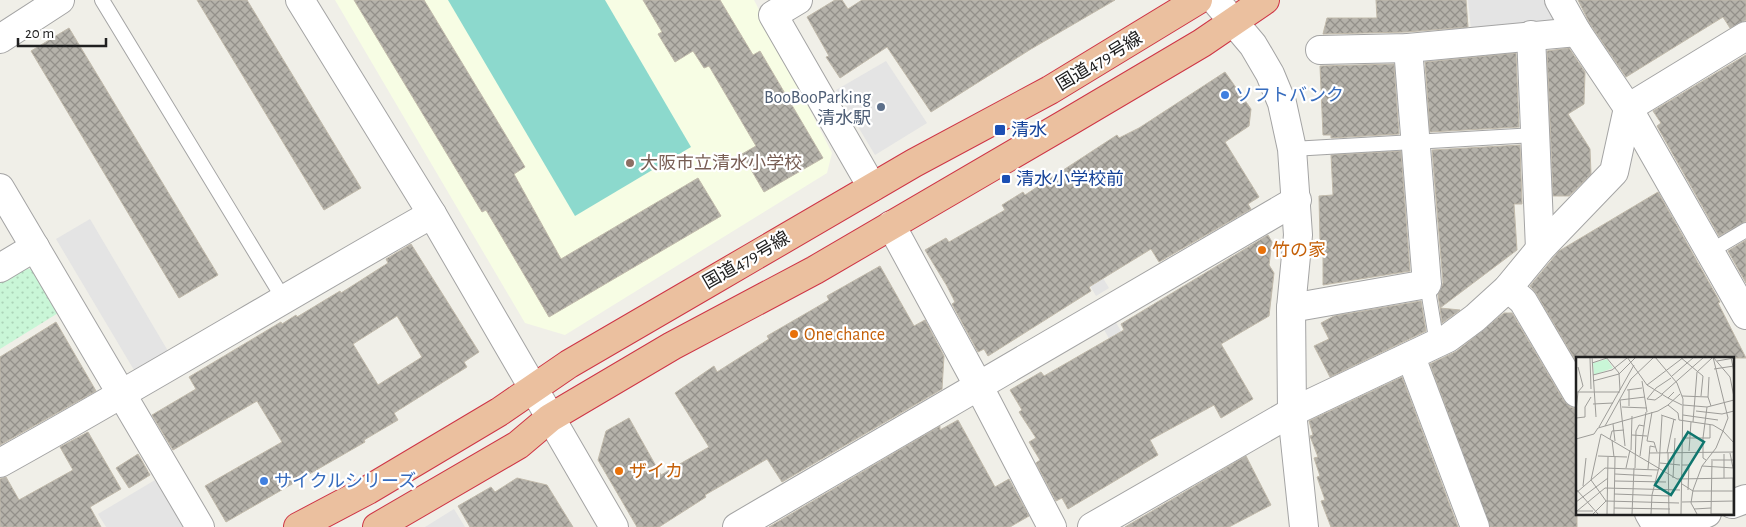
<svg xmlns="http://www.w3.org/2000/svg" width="1746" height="527" font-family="'Alegreya Sans','Noto Sans JP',sans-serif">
  <defs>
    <pattern id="park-dots" width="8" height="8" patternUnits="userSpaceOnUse" patternTransform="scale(1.25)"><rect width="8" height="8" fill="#c9f6d7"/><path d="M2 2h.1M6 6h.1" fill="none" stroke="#acd3b8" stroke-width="1.8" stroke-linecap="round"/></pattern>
    <pattern id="building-cross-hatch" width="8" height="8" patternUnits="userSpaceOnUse" patternTransform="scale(1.25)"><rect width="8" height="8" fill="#b5b2aa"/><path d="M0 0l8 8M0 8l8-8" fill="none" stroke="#93908a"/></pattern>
  </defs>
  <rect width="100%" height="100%" fill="#f0efe8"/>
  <path fill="#f7fde4" d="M335,0H754L832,153L827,173L565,335L525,323Z"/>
  <path fill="url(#park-dots)" d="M24,267L41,273L63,310L0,349V282Z"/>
  <path fill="#8cd9cd" d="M448,0H605L691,147L575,216Z"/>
  <g fill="#e4e4e4">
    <path d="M1468,0H1545L1557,21L1471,30Z"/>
    <path d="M886,61L927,123L875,155L836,90Z"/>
    <path d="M90,219L168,351L134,370L56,239Z"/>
    <path d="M1078,237L1109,288L1096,296L1066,244Z"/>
    <path d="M1115,321L1148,376L1135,383L1103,328Z"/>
    <path d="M155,480L184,527H106L98,514Z"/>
    <path d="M454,509L465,527H425Z"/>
  </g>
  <g fill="url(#building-cross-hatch)" stroke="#c1baab" fill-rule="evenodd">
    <path d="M197,0H247L361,188L324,210Z"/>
    <path d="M354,0H424L525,167L514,174L561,259L698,178L721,216L549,317L486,210L482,212Z"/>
    <path d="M643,0H720L753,55L760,51L823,158L764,192L742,154L756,146L709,66L704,68L693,51L675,62L658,34L662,32Z"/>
    <path d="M835,0H842L848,9L862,0H1115L1031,49L931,112L887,47L840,78L826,57L829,56L807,17Z"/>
    <path d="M1376,0H1466L1468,27L1407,32L1323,34L1327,18H1377Z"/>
    <path d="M1578,0H1746V20L1730,28L1723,17L1626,77L1590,24Z"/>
    <path d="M69,28L218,275L179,298L31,51Z"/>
    <path d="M1569,48L1585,72L1584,104L1568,114L1590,149L1591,174L1569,196H1553L1547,51Z"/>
    <path d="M1516,53L1519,127L1430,132L1425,62Z"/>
    <path d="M1746,55V221L1719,236L1657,126L1661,123L1653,111Z"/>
    <path d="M1394,64L1399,134L1331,138V135H1323L1320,66Z"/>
    <path d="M1225,72L1251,109L1249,126L1225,142L1259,197L1248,204L1251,209L1159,262L1151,249L1089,287L1091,291L988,356L984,349L978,352L952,304L955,302L947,286L925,250L946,238L949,242L1005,210L1002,205L1023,192L1025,195L1117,135L1119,138L1139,128Z"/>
    <path d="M1520,145L1522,204H1514L1517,250L1440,308L1438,295L1443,283L1432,150Z"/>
    <path d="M1401,151L1410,271L1323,285V241L1320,242L1319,196L1333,195L1331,155Z"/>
    <path d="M1658,192L1720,302L1718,303L1746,358H1577V363L1536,293L1530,286L1559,251Z"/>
    <path d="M1268,235L1272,242L1269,265L1274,273L1269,316L1221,344L1253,399L1221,418L1214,405L1150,440L1158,455L1068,509L1062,498L1056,501L1036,463L1040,460L1029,442L1036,438L1019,412L1022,410L1010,390L1041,372L1044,376L1124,330L1121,324Z"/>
    <path d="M1746,240V283L1728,251Z"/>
    <path d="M411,244L479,352L464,362L467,367L394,413L398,420L364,440L365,442L226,522L205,486L282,442L257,401L173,450L152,415L196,389L189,377L281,322L282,324L296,315L297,317L340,291L341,293L388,263L386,259ZM397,316L422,357L378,385L353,344Z"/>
    <path d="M880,266L914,326L925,320L944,356L942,389L782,482L767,459L705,495L706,497L659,527H637L598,460L606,431L629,418L661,475L709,447L675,393L714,366L717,372L769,339L767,336L829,300L827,296Z"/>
    <path d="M1421,301L1426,331L1330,377L1314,346L1329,339L1321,323L1334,316Z"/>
    <path d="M1440,308L1460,310L1442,323Z"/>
    <path d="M1504,313H1512L1564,401L1570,407L1577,409V527H1490L1430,364L1457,351Z"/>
    <path d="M56,322L96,391L0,445V357Z"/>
    <path d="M1402,377L1458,527H1331L1321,501L1325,500L1317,477L1320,476L1314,458L1318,457L1310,436L1313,435L1309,421Z"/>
    <path d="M958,420L995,487L1009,479L1029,516L1010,527H769L940,426V430Z"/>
    <path d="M88,432L121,489L90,507L101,527H0V479L6,477L19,500L73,470L60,447Z"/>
    <path d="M138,454L150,475L129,488L116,468Z"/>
    <path d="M1246,456L1271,505L1229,527H1125Z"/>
    <path d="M517,478L547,485L573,527H470L458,506L491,487L495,492Z"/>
  </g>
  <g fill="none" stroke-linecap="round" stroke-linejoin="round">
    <defs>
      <g id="service">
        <path d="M102,0L283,298"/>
        <path d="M1292,149L1533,135"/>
        <path d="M1709,252L1746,230"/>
        <path d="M1427,284L1437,344"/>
      </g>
      <g id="minor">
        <path d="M798,0L773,15L872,187"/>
        <path d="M1559,0L1577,32L1628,108L1746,315"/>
        <path d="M1531,35L1540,249"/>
        <path d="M0,39L60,0"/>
        <path d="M1320,50L1408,48L1577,32"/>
        <path d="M0,188L200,527"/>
        <path d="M891,225L978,385L1052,527"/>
        <path d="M0,268L35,247"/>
        <path d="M1508,288L1523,301L1577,393"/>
        <path d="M1291,308L1427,284L1408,48"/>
        <path d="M1411,357L1475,527"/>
        <path d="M0,463C146,382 287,296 432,214"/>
        <path d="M1732,504L1746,499"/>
        <path d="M1649,513L1657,527"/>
        <path d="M737,527L1297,200"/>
        <path d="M1092,527L1292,412L1448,338L1475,318L1508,288L1540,249L1614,172L1628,108L1746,36"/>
        <path d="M1670,527L1707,513"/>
      </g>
      <g id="tertiary">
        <path d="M300,0L432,214L614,527"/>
        <path d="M1215,0L1253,45L1270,74L1282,103L1292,149L1298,235L1291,308L1292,412L1304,527"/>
      </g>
      <g id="trunk">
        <path d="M298,527L368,490L499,412L569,364L710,282L914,163L1050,90L1198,0"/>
        <path d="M377,527L518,445L550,418L672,346L815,270L1065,124L1202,43L1265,0"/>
      </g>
    </defs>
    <use href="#service" stroke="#a4a4a4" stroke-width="16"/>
    <use href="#minor" stroke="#a4a4a4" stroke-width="30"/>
    <use href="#tertiary" stroke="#a4a4a4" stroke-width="30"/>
    <use href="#trunk" stroke="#ce3546" stroke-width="30"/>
    <use href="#service" stroke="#fff" stroke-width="14"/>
    <use href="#minor" stroke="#fff" stroke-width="28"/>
    <use href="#tertiary" stroke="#fff" stroke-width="28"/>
    <use href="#trunk" stroke="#ebc09f" stroke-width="28"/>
  </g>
  <g fill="#3f7fe0" stroke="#fff" stroke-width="2">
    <circle cx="1225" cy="95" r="5"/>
    <circle cx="264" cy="481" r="5"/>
  </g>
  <circle fill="#5c6f8a" stroke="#fff" stroke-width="2" cx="881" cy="107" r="5"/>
  <g fill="#1a4fb4" stroke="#fff" stroke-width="2">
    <rect x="994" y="124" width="12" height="12" rx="2.5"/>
    <rect x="1001" y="174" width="10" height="10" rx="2.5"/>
  </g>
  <circle fill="#8d6e63" stroke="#fff" stroke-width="2" cx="630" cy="163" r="5"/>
  <g fill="#e8710a" stroke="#fff" stroke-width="2">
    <circle cx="1262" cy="250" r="5"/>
    <circle cx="794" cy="334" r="5"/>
    <circle cx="619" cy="471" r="5"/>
  </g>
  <g text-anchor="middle" stroke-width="4.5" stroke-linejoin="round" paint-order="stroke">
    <g font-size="18" fill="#202020" stroke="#fff">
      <text transform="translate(1099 61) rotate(-31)" y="6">国道479号線</text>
      <text transform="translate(746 260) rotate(-30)" y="6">国道479号線</text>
    </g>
    <g font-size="18" fill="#366cbe" stroke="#fff" text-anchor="start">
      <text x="1235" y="101">ソフトバンク</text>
      <text x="274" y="487">サイクルシリーズ</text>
    </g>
    <g font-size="18" fill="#4e5e75" stroke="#fff" text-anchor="end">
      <text x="871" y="103">BooBooParking<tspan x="871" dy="21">清水駅</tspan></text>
    </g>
    <g font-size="18" fill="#164399" stroke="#fff" text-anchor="start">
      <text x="1011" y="136">清水</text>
      <text x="1016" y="185">清水小学校前</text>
    </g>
    <g font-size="18" fill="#785e54" stroke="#fff" text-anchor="start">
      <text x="640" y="169">大阪市立清水小学校</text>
    </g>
    <g font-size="18" fill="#c56008" stroke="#fff" text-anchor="start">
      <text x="1272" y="256">竹の家</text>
      <text x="804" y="340">One chance</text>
      <text x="629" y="477">ザイカ</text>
    </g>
  </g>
  <g transform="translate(1576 357)">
    <rect width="158" height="158" fill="#f0efe8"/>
    <path d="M31,2L37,11L18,18L17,6Z" fill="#c9f6d7"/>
    <path fill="none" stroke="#9d9c98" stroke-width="1" d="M16,0L20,60M30,0L43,16L44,33M51,0L71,28L92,41M79,0L101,26L107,42L105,157M104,0L127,19L125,39M137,0L152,61L147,74L158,86M137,0L154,20L158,40M155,0L158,15M14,1L15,32M141,4L158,1M16,6L31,1M138,12L158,9M17,18L36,13L51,1M96,19L118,0M17,24L43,17L60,0M66,24L71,55M71,28L108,0M51,33L66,31M53,33V49M0,35H44M2,35L7,29L2,10M98,35L92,41L106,48M86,37L128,0M106,39L132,40M71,42L80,31L95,21M71,42L79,43L86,38M44,43L49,89M44,43L69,40M17,47L37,46M92,48L104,37M107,48L131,50M135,49L158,43M46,50L71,51M0,54L2,35M120,54L146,57L158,54M76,55L71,84L78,85L81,95M85,58L100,63M107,58L142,63M0,61L9,60V50L15,40M117,65L121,15L136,1M37,67L39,84M29,69L55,22L77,1M23,70L58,8M56,78L71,79M107,81H134V68M0,82L18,77L22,71L82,54L92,48L102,56L103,63L137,68L147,74M34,82L36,74L48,73M36,83L38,100M55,93L56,59M113,94L115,65M73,96L158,95M91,96L98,62M92,96L93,157M154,96L157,111M148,97V121M22,99L51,100M64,99L70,55M130,103L127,101V81L131,50L135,49L132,40L133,20M135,103H158M84,106L104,108M106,108H113L112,133M126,109L158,111M50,111L54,93M59,111L60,74L63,68L68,69M72,112L74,89L79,90M39,117L76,119M97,121L99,81M157,121V157M39,124L90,125M106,127L117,134H158M7,129L10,101M0,132L22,157M0,136L29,111L82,113M38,137L94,139M30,144L15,123L25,77L101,122L158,121M0,145L32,121M106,145L158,144M38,151L94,152M118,152L135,151M1,154L29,131L104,133M1,154H17M17,157L30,144L103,146M31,157L32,100M38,157L39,100M56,157L58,111M75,157L76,138L83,110L86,59M121,157L115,146L117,133L126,109L140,91L147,74M135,157L136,104M135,157H157"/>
    <path fill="#0f766e" fill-opacity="0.15" stroke="#0f766e" stroke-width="2.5" d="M112,75L128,85L95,138L79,128Z"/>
    <rect width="158" height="158" fill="none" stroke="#202020" stroke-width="2.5"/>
  </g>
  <path d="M18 38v8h88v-8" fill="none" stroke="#202020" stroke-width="2.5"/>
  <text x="25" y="38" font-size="15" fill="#202020" stroke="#ffffff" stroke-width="4" paint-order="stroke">20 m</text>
</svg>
